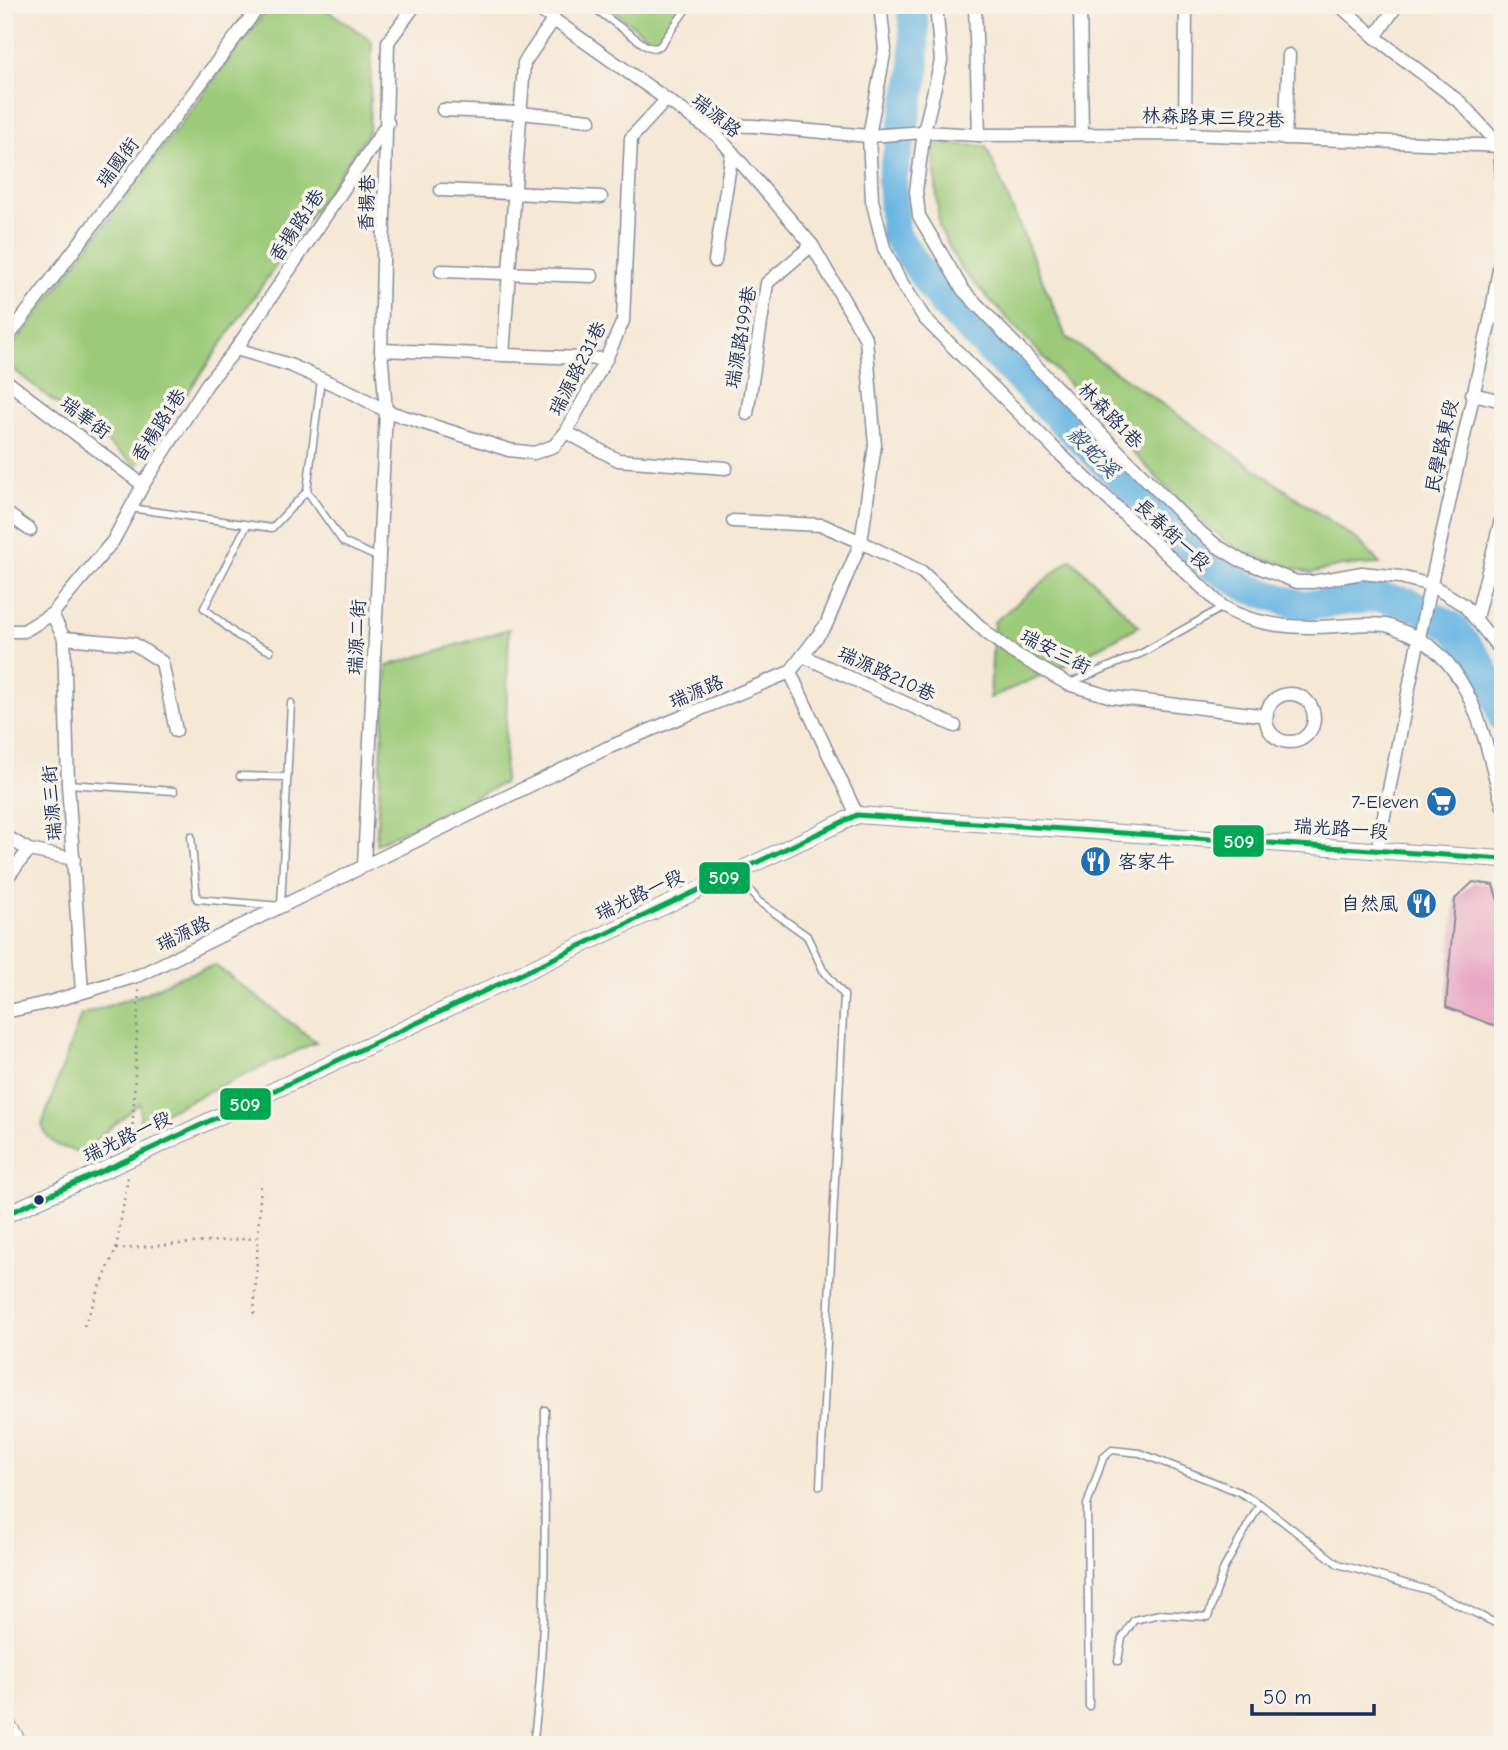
<svg xmlns="http://www.w3.org/2000/svg" width="1508" height="1750" font-family="'Comic Neue','LXGW WenKai TC',sans-serif">
  <rect width="100%" height="100%" fill="#f7f3e8"/>
  <filter id="ink" filterUnits="userSpaceOnUse"><feTurbulence type="fractalNoise" baseFrequency=".0143" numOctaves="2"/><feDisplacementMap in="SourceGraphic" scale="14" xChannelSelector="R" yChannelSelector="G"/><feConvolveMatrix kernelMatrix="1 2 1 2 8 2 1 2 1" color-interpolation-filters="sRGB"/></filter>
  <filter id="wash" filterUnits="userSpaceOnUse"><feTurbulence type="fractalNoise" baseFrequency=".00686" numOctaves="4" result="noise"/><feDisplacementMap in="SourceGraphic" scale="28" xChannelSelector="R" yChannelSelector="G"/><feGaussianBlur stdDeviation="1.57" result="paint"/><feColorMatrix in="noise" values="0 0 0 0 0 0 0 0 0 0 0 0 0 0 0 0 0 1.4 0 .05"/><feComposite in="paint" operator="in"/></filter>
  <g filter="url(#wash)">
    <rect width="100%" height="100%" fill="#f5e8d5"/>
    <g fill="#9cca78" stroke="#5c7c6b" stroke-width="2">
      <path d="M270,5H320L372,41L369,131L137,466L5,363V357Z"/>
      <path d="M606,5H685L656,43Z"/>
      <path d="M933,143L986,146L1066,337L1360,542L1380,564L1342,566L1310,573L1257,557L1229,544L1178,500L960,268L939,227Z"/>
      <path d="M1071,559L1139,626L1072,662L990,698L994,622Z"/>
      <path d="M509,629L504,783L376,844L387,666Z"/>
      <path d="M215,965L316,1042L140,1124V1103L82,1152C63,1149 48,1145 42,1125L81,1015L146,993L174,979Z"/>
    </g>
    <g fill="none" stroke-linecap="round" stroke-linejoin="round">
      <path stroke="#69b6e3" stroke-width="30" d="M911,5L914,27L915,72L892,180L895,234L942,302L1206,563L1249,588L1302,606L1376,597L1410,603L1453,627L1479,661L1495,691L1503,718"/>
    </g>
    <g id="blocks">
      <path fill="#e79fc0" d="M1473,882L1493,885L1503,916V1029L1446,1007L1455,899Z"/>
    </g>
  </g>
  <g filter="url(#ink)">
    <use href="#blocks" fill-opacity="0" stroke="#888c9a" stroke-width="2"/>
    <g fill="none" stroke-linecap="round" stroke-linejoin="round">
      <defs>
        <g id="service">
          <path d="M590,5L646,46L654,48L660,46L689,5"/>
          <path d="M307,491L343,542L379,558"/>
          <path d="M130,508L272,528L307,491L321,380"/>
          <path d="M247,525L204,608L238,636L270,651"/>
          <path d="M1070,683L1142,653L1223,607"/>
          <path d="M240,776L286,777"/>
          <path d="M68,784L174,791"/>
          <path d="M191,836L197,899L281,906L291,703"/>
          <path d="M737,873L758,901L807,936L823,970L844,995L820,1486"/>
          <path d="M1118,1661L1122,1638L1134,1620L1160,1614L1208,1617L1224,1568L1260,1504"/>
          <path d="M1089,1706L1087,1505L1103,1458L1112,1450L1140,1453L1239,1492L1260,1504L1338,1564L1431,1591L1503,1627"/>
          <path d="M533,1745C548,1635 544,1520 545,1410"/>
        </g>
        <g id="minor">
          <path d="M880,5L885,49L869,136L872,200L884,248L898,277L925,319L1059,453L1223,607C1257,627 1298,629 1337,626C1352,625 1369,623 1385,625C1392,626 1399,630 1405,632C1474,659 1485,744 1503,807"/>
          <path d="M936,5L941,61L924,132L916,191L919,216L963,290L1106,439L1193,526L1217,546L1240,560L1297,582H1312L1362,573L1400,577L1431,585L1464,605L1503,653"/>
          <path d="M975,5L979,135"/>
          <path d="M1080,5L1082,134"/>
          <path d="M1339,5L1375,37L1461,103L1500,146L1503,198"/>
          <path d="M1375,37L1397,5"/>
          <path d="M443,110L520,113L590,120"/>
          <path d="M716,125L754,126L869,136L924,132L979,135L1185,134L1503,146"/>
          <path d="M1185,134L1186,5"/>
          <path d="M1285,138L1289,55"/>
          <path d="M441,190L601,197"/>
          <path d="M1503,245L1491,316L1503,317"/>
          <path d="M715,261L732,152"/>
          <path d="M441,271L592,276"/>
          <path d="M5,341L260,5"/>
          <path d="M236,349L388,123"/>
          <path d="M381,350L606,359"/>
          <path d="M503,355L524,63L554,19"/>
          <path d="M5,380L143,485"/>
          <path d="M1472,394L1503,401"/>
          <path d="M747,414L767,283L812,245"/>
          <path d="M566,432L618,460L726,468"/>
          <path d="M5,512L30,530"/>
          <path d="M733,521L822,525L861,542L922,572L988,634L1012,652L1068,684L1112,697L1267,716"/>
          <path d="M52,614L64,638L68,784L82,992"/>
          <path d="M1476,618L1503,512"/>
          <path d="M5,631H24L52,614L113,541L143,485L207,384L236,349L290,365L355,394L386,411L509,450L534,453L554,446L566,432L606,359L623,321L631,138L666,100"/>
          <path d="M64,638L134,644L162,662L176,731"/>
          <path d="M803,656L955,726"/>
          <path d="M790,672L857,815"/>
          <circle cx="1290" cy="718" r="24"/>
          <path d="M5,836L29,850L74,859"/>
          <path d="M1377,851L1419,637L1491,316"/>
          <path d="M364,865L386,411L381,350L388,42L415,5"/>
          <path d="M5,880L29,850"/>
          <path d="M5,1012L50,1002L140,975L607,748L790,672L826,625L861,542L875,445L866,339L812,245L717,135L533,5"/>
        </g>
        <g id="tertiary">
          <path d="M5,1215L131,1158L857,815L1503,859"/>
          <path d="M5,1721L20,1745"/>
        </g>
      </defs>
      <use href="#service" stroke="#888c9a" stroke-width="9"/>
      <use href="#minor" stroke="#888c9a" stroke-width="15"/>
      <use href="#tertiary" stroke="#888c9a" stroke-width="18"/>
      <g stroke="#888c9a" stroke-width="2.5" stroke-dasharray="2 5" stroke-linecap="butt">
        <path d="M132,1139L139,988"/>
        <path d="M116,1249L257,1238"/>
        <path d="M254,1314L261,1181"/>
        <path d="M84,1326L116,1249L128,1177"/>
      </g>
      <use href="#service" stroke="#fff" stroke-width="6"/>
      <use href="#minor" stroke="#fff" stroke-width="12"/>
      <use href="#tertiary" stroke="#fff" stroke-width="16"/>
      <defs>
        <path id="bus-1" d="M5,1215L131,1158L857,815L1503,859"/>
      </defs>
      <use href="#bus-1" stroke="#f7f3e8" stroke-width="10"/>
      <use href="#bus-1" stroke="#00a651" stroke-width="5"/>
    </g>
  </g>
  <defs>
    <symbol id="supermarket-disc" viewBox="-11 -11 22 22"><circle r="9.5" fill="#1f6fb2" stroke="#f7f3e8"/><path d="M-6-5.5h2.5l.6 2H6L4.5 2H-2.5L-4.4-4H-6ZM-1.5 3.2a1.3 1.3 0 1 0 .1 0ZM3 3.2a1.3 1.3 0 1 0 .1 0Z" fill="#fff"/></symbol>
    <symbol id="restaurant-disc" viewBox="-11 -11 22 22"><circle r="9.5" fill="#1f6fb2" stroke="#f7f3e8"/><path d="M-5-6h1v4h1v-4h1v4h1v-4h1v5L-1.5 .5V6h-2V.5L-5-1ZM5-6V6H3V1.5H1.5Q1.5-4 5-6Z" fill="#fff"/></symbol>
  </defs>
  <g fill-rule="evenodd">
    <use href="#supermarket-disc" x="1424" y="784" width="35" height="35"/>
    <use href="#restaurant-disc" x="1078" y="844" width="35" height="35"/>
    <use href="#restaurant-disc" x="1404" y="886" width="35" height="35"/>
  </g>
  <circle fill="#1b2f5e" stroke="#f7f3e8" stroke-width="2.5" cx="39" cy="1200" r="6"/>
  <g text-anchor="middle" stroke-width="7" stroke-linejoin="round" paint-order="stroke">
    <g font-size="19" fill="#1b2f5e" stroke="#f7f3e8">
      <text transform="translate(717 115) rotate(39)" y="7">瑞源路</text>
      <text transform="translate(1213 117) rotate(2)" y="7">林森路東三段2巷</text>
      <text transform="translate(117 162) rotate(-53)" y="7">瑞國街</text>
      <text transform="translate(366 203) rotate(-88)" y="7">香揚巷</text>
      <text transform="translate(296 225) rotate(-56)" y="7">香揚路1巷</text>
      <text transform="translate(740 337) rotate(-80)" y="7">瑞源路199巷</text>
      <text transform="translate(577 368) rotate(-63)" y="7">瑞源路231巷</text>
      <text transform="translate(1111 415) rotate(46)" y="7">林森路1巷</text>
      <text transform="translate(86 417) rotate(37)" y="7">瑞華街</text>
      <text transform="translate(158 425) rotate(-57)" y="7">香楊路1巷</text>
      <text transform="translate(1441 446) rotate(-78)" y="7">民學路東段</text>
      <text transform="translate(1173 534) rotate(43)" y="7">長春街一段</text>
      <text transform="translate(356 637) rotate(-87)" y="7">瑞源二街</text>
      <text transform="translate(1056 651) rotate(27)" y="7">瑞安三街</text>
      <text transform="translate(887 673) rotate(25)" y="7">瑞源路210巷</text>
      <text transform="translate(696 691) rotate(-23)" y="7">瑞源路</text>
      <text transform="translate(51 803) rotate(-94)" y="7">瑞源三街</text>
      <text transform="translate(1341 828) rotate(4)" y="7">瑞光路一段</text>
      <text transform="translate(639 894) rotate(-25)" y="7">瑞光路一段</text>
      <text transform="translate(183 933) rotate(-25)" y="7">瑞源路</text>
      <text transform="translate(127 1136) rotate(-25)" y="7">瑞光路一段</text>
    </g>
    <g font-size="19" fill="#1b2f5e" stroke="#f7f3e8" text-anchor="end">
      <text x="1419" y="808">7-Eleven</text>
      <text x="1118" y="868" text-anchor="start">客家牛</text>
      <text x="1398" y="910">自然風</text>
    </g>
    <g font-size="21" font-style="italic" fill="#325886" stroke="#f7f3e8">
      <text transform="translate(1093 452) rotate(45)" y="7">殺蛇溪</text>
    </g>
  </g>
  <g stroke="#f7f3e8" stroke-width="2.5">
    <rect x="1212" y="824" width="53" height="34" rx="7" fill="#00a651"/>
    <rect x="698" y="861" width="53" height="34" rx="7" fill="#00a651"/>
    <rect x="219" y="1087" width="53" height="34" rx="7" fill="#00a651"/>
  </g>
  <g font-size="19" text-anchor="middle" font-weight="bold" fill="#fff">
    <text x="1239" y="848">509</text>
    <text x="724" y="884">509</text>
    <text x="245" y="1111">509</text>
  </g>
  <rect width="1508" height="1750" fill="none" stroke="#f7f3e8" stroke-width="28"/>
  <path d="M1252 1704v10h122v-10" fill="none" stroke="#1b2f5e" stroke-width="3.5"/>
  <text x="1263" y="1704" font-size="21" fill="#1b2f5e" stroke="#f7f3e8" stroke-width="5" paint-order="stroke">50 m</text>
</svg>
